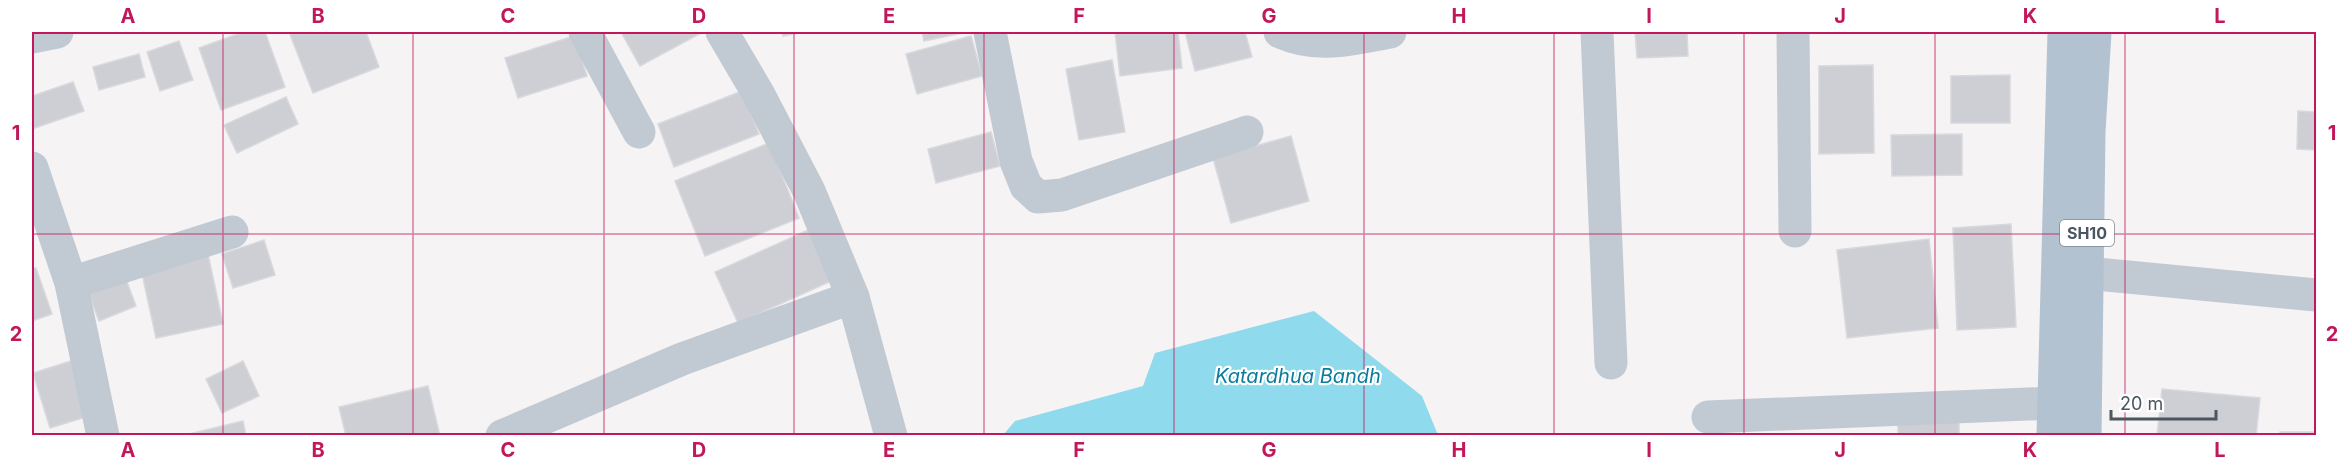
<svg xmlns="http://www.w3.org/2000/svg" width="2348" height="467" font-family="Inter,sans-serif">
  <rect width="100%" height="100%" fill="#f5f3f3"/>
  <path fill="#90daee" d="M1314,311L1422,396L1438,435H1003L1015,421L1143,386L1155,353Z"/>
  <g fill="#cdcfd5" stroke="#d7d9de" stroke-width="1.5">
    <path d="M243,32H265L285,87L221,110L199,48Z"/>
    <path d="M289,32H366L379,67L313,93Z"/>
    <path d="M621,32H700L701,33L640,66Z"/>
    <path d="M782,32H802L783,36Z"/>
    <path d="M922,32H967L924,41Z"/>
    <path d="M1115,32H1178L1182,68L1120,76Z"/>
    <path d="M1185,32H1245L1252,57L1195,71Z"/>
    <path d="M1635,32H1687L1688,56L1637,58Z"/>
    <path d="M574,36L587,76L518,98L505,58Z"/>
    <path d="M971,36L982,76L917,94L906,54Z"/>
    <path d="M179,41L193,80L160,91L147,52Z"/>
    <path d="M139,54L145,77L99,90L93,67Z"/>
    <path d="M1112,60L1125,132L1079,140L1066,69Z"/>
    <path d="M1873,65L1874,153L1819,154V66Z"/>
    <path d="M2010,75V123H1951V76Z"/>
    <path d="M73,82L84,111L32,129V96Z"/>
    <path d="M742,91L759,134L674,167L658,124Z"/>
    <path d="M286,97L298,124L237,153L224,125Z"/>
    <path d="M2298,111L2316,112V150L2297,149Z"/>
    <path d="M991,132L1000,166L936,183L928,149Z"/>
    <path d="M1962,134V175L1892,176L1891,135Z"/>
    <path d="M1291,136L1309,201L1231,223L1213,158Z"/>
    <path d="M769,143L799,218L705,256L675,181Z"/>
    <path d="M2011,224L2016,327L1957,330L1953,228Z"/>
    <path d="M808,230L831,281L738,323L715,272Z"/>
    <path d="M1929,239L1938,328L1847,338L1837,250Z"/>
    <path d="M264,240L275,275L233,288L222,254Z"/>
    <path d="M208,254L223,324L156,338L141,269Z"/>
    <path d="M36,268L52,314L32,321V269Z"/>
    <path d="M124,274L136,306L99,321L87,289Z"/>
    <path d="M71,361L89,416L50,428L33,373Z"/>
    <path d="M243,361L259,396L222,413L206,379Z"/>
    <path d="M428,386L440,436H346L339,407Z"/>
    <path d="M2162,389L2260,398L2256,436H2157Z"/>
    <rect x="1898" y="411" width="61" height="25"/>
    <path d="M243,421L246,436H181Z"/>
    <rect x="2280" y="432" width="36" height="4"/>
  </g>
  <g fill="none" stroke-linecap="round" stroke-linejoin="round">
    <g stroke="#c1cad2" stroke-width="33">
      <path d="M585,32L639,132"/>
      <path d="M722,32L759,95L809,191L853,297L891,436"/>
      <path d="M990,32L1016,161L1026,186L1038,197L1062,195L1247,132"/>
      <path d="M1280,32C1318,49 1351,39 1390,32"/>
      <path d="M1597,32L1611,363"/>
      <path d="M1793,32L1795,231"/>
      <path d="M32,37L57,32"/>
      <path d="M32,168L71,283L103,436"/>
      <path d="M2086,273L2316,295"/>
      <path d="M71,283L232,232"/>
      <path d="M1708,417L2054,403"/>
      <path d="M502,436L682,359L853,297"/>
    </g>
    <g stroke="#b3c2d1" stroke-width="33">
      <path d="M2053,436L2064,32"/>
      <path d="M2085,436L2089,132L2095,32"/>
    </g>
  </g>
  <path fill="none" stroke="#c2185b" stroke-width="1.5" stroke-opacity="0.55" d="M223,32V436M413,32V436M604,32V436M794,32V436M984,32V436M1174,32V436M1364,32V436M1554,32V436M1744,32V436M1935,32V436M2125,32V436M32,234H2316"/>
  <g text-anchor="middle" stroke-width="4.5" stroke-linejoin="round" paint-order="stroke">
    <rect fill="#fff" stroke="#808990" stroke-width="1.5" x="2060" y="220" width="54" height="26" rx="4.5"/>
    <g font-size="16" font-weight="bold" fill="#4a5661">
      <text x="2087" y="239">SH10</text>
    </g>
    <g font-size="20" font-style="italic" fill="#0c7c9b" stroke="#fff">
      <text x="1298" y="383">Katardhua Bandh</text>
    </g>
  </g>
  <rect width="2348" height="467" fill="none" stroke="#ffffff" stroke-width="66"/>
  <path d="M2111 410v9h105v-9" fill="none" stroke="#4a5661" stroke-width="3"/>
  <text x="2120" y="410" font-size="18" fill="#4a5661" stroke="#ffffff" stroke-width="4.5" paint-order="stroke">20 m</text>
  <rect x="33" y="33" width="2282" height="401" fill="none" stroke="#c2185b" stroke-width="2"/>
  <g font-size="20" text-anchor="middle" font-weight="bold" fill="#c2185b">
    <text x="128" y="23">A</text>
    <text x="318" y="23">B</text>
    <text x="508" y="23">C</text>
    <text x="699" y="23">D</text>
    <text x="889" y="23">E</text>
    <text x="1079" y="23">F</text>
    <text x="1269" y="23">G</text>
    <text x="1459" y="23">H</text>
    <text x="1649" y="23">I</text>
    <text x="1840" y="23">J</text>
    <text x="2030" y="23">K</text>
    <text x="2220" y="23">L</text>
    <text x="16" y="140">1</text>
    <text x="2332" y="140">1</text>
    <text x="16" y="341">2</text>
    <text x="2332" y="341">2</text>
    <text x="128" y="457">A</text>
    <text x="318" y="457">B</text>
    <text x="508" y="457">C</text>
    <text x="699" y="457">D</text>
    <text x="889" y="457">E</text>
    <text x="1079" y="457">F</text>
    <text x="1269" y="457">G</text>
    <text x="1459" y="457">H</text>
    <text x="1649" y="457">I</text>
    <text x="1840" y="457">J</text>
    <text x="2030" y="457">K</text>
    <text x="2220" y="457">L</text>
  </g>
</svg>
